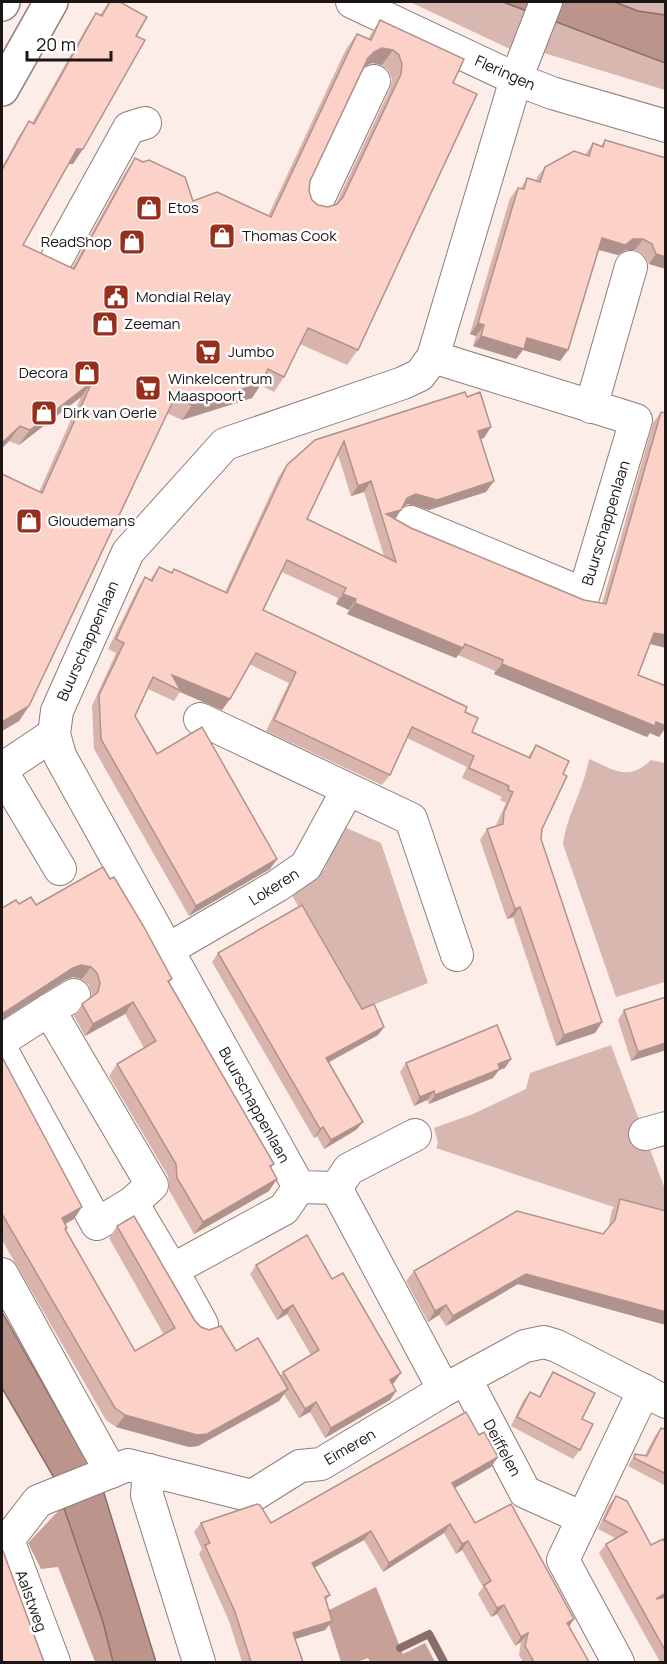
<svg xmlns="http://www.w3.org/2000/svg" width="667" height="1664" font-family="Manrope,sans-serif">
  <rect width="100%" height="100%" fill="#fdede9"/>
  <g fill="#d8b7b0">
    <path d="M410,2H503L530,13L510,49Z"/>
    <path d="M615,2H665V15L638,11Z"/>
    <path d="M551,21L665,63V90L544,53L546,34Z"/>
    <path d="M589,759C615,770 628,782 651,760L665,763V982L616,997L563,844C567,814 584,789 589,759Z"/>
    <path d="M344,827L381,843L428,983L358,1011L289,890L324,870Z"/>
    <path d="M611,1045L665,1189V1224L436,1148L438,1143L434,1128L473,1114L526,1089L530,1073Z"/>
  </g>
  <g fill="#c7a098">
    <path d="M64,1505L103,1622L113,1662H95L58,1567L41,1569L28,1543Z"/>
    <path d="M376,1587L403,1654L425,1643L435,1662H370L368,1658L357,1662H341L325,1612Z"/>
  </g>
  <g fill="#bb948c" stroke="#8b6e68" stroke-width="1.5">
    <path d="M503,2H615L638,11L665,15V63Z"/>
    <path d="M2,1312L103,1490L156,1662H113L103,1622L53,1476L2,1388Z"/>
  </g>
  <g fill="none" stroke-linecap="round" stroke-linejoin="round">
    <path stroke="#8b6e68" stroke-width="8" d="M400,1648L429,1634L444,1662"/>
    <defs>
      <g id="minor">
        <path d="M352,2L516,79L552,93L666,126"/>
        <path d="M316,204L374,81"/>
        <path d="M56,260L129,128L145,123"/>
        <path d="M591,407L631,267"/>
        <path d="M411,522L584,594L636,420L433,357"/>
        <path d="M200,719L411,819L457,955"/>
        <path d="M2,769L54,734"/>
        <path d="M2,772L60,869"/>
        <path d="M167,950L277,886L306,866L347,791"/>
        <path d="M49,1010L74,995"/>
        <path d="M2,1040L49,1010L152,1185L132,1203L97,1224L2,1051"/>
        <path d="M645,1134L666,1128"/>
        <path d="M336,1188L349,1169L415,1135"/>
        <path d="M132,1203L172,1270L284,1209L299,1187"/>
        <path d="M172,1270L202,1324"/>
        <path d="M2,1274L111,1472"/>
        <path d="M466,1380L525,1492L583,1518"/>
        <path d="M444,1390L336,1188L299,1187L60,756L54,734L57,711L128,552L225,444L403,383L420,375L433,357L516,79L546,2"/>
        <path d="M149,1470L147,1495L199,1662"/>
        <path d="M8,1540L54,1662"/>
        <path d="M2,1543L8,1540L38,1501L128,1465L252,1496L300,1466L321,1464L444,1390L525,1346L544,1342L557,1346L666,1402"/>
        <path d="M618,1662L563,1560L644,1390"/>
      </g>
      <g id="major">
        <path d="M2,4L3,2"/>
        <path d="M2,89L51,2"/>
      </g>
    </defs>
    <use href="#minor" stroke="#8c7e7b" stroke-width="34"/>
    <use href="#major" stroke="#8c7e7b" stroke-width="36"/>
    <use href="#minor" stroke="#fff" stroke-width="32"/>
    <use href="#major" stroke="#fff" stroke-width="33"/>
  </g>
  <g fill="#d8b4ac" fill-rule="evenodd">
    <path d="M109,2H120L136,36L73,164H69L23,245L72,268L125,173L135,158L193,201L268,216L346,49L357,34L368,39L380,20L453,83L358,350L347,365L300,344L284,377L274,392L260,385L252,398L182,420L167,413L29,706L19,721L2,731V474L39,492L81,397L19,445L9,441L2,448V167L19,136L29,121L32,123L86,28L96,13L100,15ZM372,63L382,65L388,70L392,79L390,89L336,204L328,207L318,205L312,200L309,191L310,181L365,66Z"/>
    <path d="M605,140L666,269L649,264L644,255L635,250H626L618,255L599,250L568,350L560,361L523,350L516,359L473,346L476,336L470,334L510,198L518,188H521L527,178L536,181L537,177L545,167L585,155L593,143L601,146Z"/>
    <path d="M661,412L666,413V648L650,644L638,675L666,686V727L659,737L650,733L647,737L494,674L495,671L458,655L456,658L347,614L349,610L336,604L338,598L282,572L263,610L465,712L472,732L528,757L536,745L563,774L542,829L541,839L602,1022L595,1033L556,1046L513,917L507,919L480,840L487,829L496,826L497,823L506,803L500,800L502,797L462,778L467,767L407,738L390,775L382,785L266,731L289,683L249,664L230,699L222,710L180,692L174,701L148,689L135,716L157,754L277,859L270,869L189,916L94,749L92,706L116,653L108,649L138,588L145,577L150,580L159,567L172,572L174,569L225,592L279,476L287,465L315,440L484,438L480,439L486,492L429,510L408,504L403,507L395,519L411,528L584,600L602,604L653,423ZM338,455L351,496L364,492L384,556L307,519Z"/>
    <path d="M110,879L172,979L169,983L274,1164L271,1168L277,1179L269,1191L194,1234L169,1190L168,1176L109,1076L117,1064L144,1048L125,1014L85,1036L74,1016L82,1004L91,997L92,995L89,985L82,979L73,977L65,980L2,1020V908L19,904L36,905Z"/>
    <path d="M218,953L362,1009L384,1027L378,1035L329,1062L363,1122L356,1130L324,1149L317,1136L314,1138L212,962Z"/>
    <path d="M666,997V1050L631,1061L618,1020L624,1010Z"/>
    <path d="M2,1057L74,1219L65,1224L67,1228L66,1230L135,1351L164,1335L109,1238L117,1226L201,1327L236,1351L280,1376L283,1372L311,1355L287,1314L277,1320L250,1274L256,1265L332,1279L394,1383L392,1384L396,1391L390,1400L325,1438L310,1412L299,1418L284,1394L279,1401L198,1446L189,1447L116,1427L106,1420L2,1240Z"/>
    <path d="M406,1063L505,1068L499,1070L493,1078L429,1104L427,1100L414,1106L400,1072Z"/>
    <path d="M620,1199L666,1211V1325L518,1284L446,1326L439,1315L428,1322L406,1281L414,1271L603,1234L608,1229L612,1210Z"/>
    <path d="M553,1372L582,1419L580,1450L573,1459L511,1426L523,1401L530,1392L539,1397L547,1381Z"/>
    <path d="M661,1428L666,1430V1486L628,1466L635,1454L645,1455L655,1436Z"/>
    <path d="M479,1435L498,1457L491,1467L455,1488L475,1523L569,1627L589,1662H523L519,1655L521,1642L515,1646L497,1614L491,1617L478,1594L483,1587L462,1550L456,1554L444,1533L383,1572L364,1540L314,1568L330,1595L326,1600L332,1621L325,1630L295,1639L303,1662H242L229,1621L199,1554L202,1549L194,1532L201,1523H271Z"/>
    <path d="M616,1496L651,1545L666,1544V1662H660L599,1553L606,1544L615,1538L598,1529L609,1505Z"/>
  </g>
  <g fill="#b0928c">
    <path d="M382,48L393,50L382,65L372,63L363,67L374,52Z"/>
    <path d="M77,149H83L73,164H67Z"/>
    <path d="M602,238L633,239H643L635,250H626L618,255L595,249Z"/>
    <path d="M656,254L666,257V269L649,264Z"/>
    <path d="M478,323L484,325L476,336L470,334Z"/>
    <path d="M481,336L527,338L568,350L560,361L523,350L516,359L473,346Z"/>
    <path d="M92,382L81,397L19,445L30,430Z"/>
    <path d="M262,383L252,398L182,420L192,405Z"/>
    <path d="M20,426L9,441L2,448V443Z"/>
    <path d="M491,427L484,438L471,442L478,431Z"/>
    <path d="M371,481L364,492L351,496L358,486Z"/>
    <path d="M494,481L486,492L429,510L408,504L400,508L407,498L416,494Z"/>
    <path d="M401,510L394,521L386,514Z"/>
    <path d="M343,594L356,599L349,610L336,604Z"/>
    <path d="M355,603L463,648L456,658L347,614Z"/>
    <path d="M654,633L666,635V648L647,643Z"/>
    <path d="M502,664L656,722L666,726V727L659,737L650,733L647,737L494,674Z"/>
    <path d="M172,675L230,699L222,710L180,692L181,691Z"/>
    <path d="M29,706L19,721L2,731V722Z"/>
    <path d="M277,859L270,869L189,916L196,906Z"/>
    <path d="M520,907L513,917L507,919L515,909Z"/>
    <path d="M81,965L91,967L82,979L73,977L65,980L2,1020V1014L73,968Z"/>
    <path d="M133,1002L125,1014L85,1036L93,1024Z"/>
    <path d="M602,1022L595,1033L556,1046L564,1035Z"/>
    <path d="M384,1027L378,1035L320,1067L326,1058Z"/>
    <path d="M666,1043V1050L631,1061L638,1052Z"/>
    <path d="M511,1059L505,1068L499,1070L493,1078L429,1104L435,1095L498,1064Z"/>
    <path d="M434,1091L427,1100L414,1106L420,1097Z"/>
    <path d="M363,1122L356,1130L324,1149L331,1140Z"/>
    <path d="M323,1127L317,1136L314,1138L320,1129Z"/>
    <path d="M277,1179L269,1191L194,1234L203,1222Z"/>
    <path d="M82,1207L74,1219L54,1230L62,1218Z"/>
    <path d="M526,1274L666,1312V1325L518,1284L446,1326L453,1316Z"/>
    <path d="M293,1305L287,1314L277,1320L283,1311Z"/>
    <path d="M446,1305L439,1315L428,1322L435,1311Z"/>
    <path d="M401,1373L394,1383L383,1389L390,1380Z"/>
    <path d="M288,1389L279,1401L198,1446L189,1447L116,1427L125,1415Z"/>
    <path d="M396,1391L390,1400L325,1438L331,1428Z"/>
    <path d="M316,1402L310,1412L299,1418L305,1409Z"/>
    <path d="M498,1457L491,1467L446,1493L452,1483Z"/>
    <path d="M450,1524L444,1533L383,1572L389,1563Z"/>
    <path d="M371,1531L364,1540L306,1572L312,1563Z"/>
    <path d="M468,1541L462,1550L456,1554L462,1544Z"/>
    <path d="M666,1593V1599H656Z"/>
    <path d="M504,1605L497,1614L491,1617L497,1608Z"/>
    <path d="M574,1619L568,1628L567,1623Z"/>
    <path d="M332,1621L325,1630L286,1642L293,1633Z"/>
    <path d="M528,1633L521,1642L515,1646L521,1637Z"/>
  </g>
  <g fill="#fbd1c8" stroke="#b0928c" stroke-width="1.5" fill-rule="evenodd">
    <path d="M110,2H120L147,17L136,36L145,40L83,149H77L23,245L74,269L135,158L143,162L149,160L185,177L193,201L217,192L271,217L357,34L371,40L380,20L464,59L453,83L477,94L358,350L308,328L284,377L268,369L262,383L192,405L175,397L29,706L2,722V474L42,493L92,382L30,430L20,426L2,443V170L29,121L34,124L96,13L102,16ZM382,48L393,50L399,55L402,64L401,74L343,197L337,204L328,207L318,205L312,200L309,191L310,181L368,58L374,52Z"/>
    <path d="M605,140L666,158V257L656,254L652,244L643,239H633L625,245L602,238L568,350L527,338L524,349L481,336L484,325L478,323L518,188L524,189L527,178L540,182L545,167L574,151L589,156L593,143L603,147Z"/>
    <path d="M465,392L467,397L480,392L491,427L478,431L494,481L437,500L416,494L407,498L401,510L386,514L411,528L584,600L606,604L661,412L666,413V635L654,633L638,675L666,686V726L656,722L655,726L502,664L503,660L465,644L463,648L355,603L356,599L343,594L346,588L287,560L263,610L467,707L465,712L478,718L472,732L530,758L536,745L569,761L563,774L567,776L542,829L541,839L602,1022L564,1035L520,907L515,909L487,829L503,824L504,812L513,792L508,790L509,786L469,768L474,756L412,727L390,775L274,720L296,672L256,653L230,699L172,675L181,691L153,677L135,716L157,754L202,727L277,859L196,906L101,739L99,695L124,643L116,639L145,577L152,581L159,567L172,573L174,569L227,593L287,465L315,440ZM344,441L358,486L371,481L396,562L307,519Z"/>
    <path d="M103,867L110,879L114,877L144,927L172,979L168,981L274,1164L270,1166L277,1179L203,1222L177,1178L176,1164L117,1064L156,1041L133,1002L93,1024L82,1004L98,992L100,983L97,973L91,967L81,965L73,968L2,1014V908L16,900L19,904L31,897L36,905Z"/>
    <path d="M302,905L362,1009L374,1004L384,1027L326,1058L363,1122L331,1140L323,1127L320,1129L218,953Z"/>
    <path d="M666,997V1043L638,1052L624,1010Z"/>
    <path d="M497,1025L511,1059L498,1064L500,1069L435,1095L434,1091L420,1097L406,1063Z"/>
    <path d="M2,1057L82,1207L62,1218L67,1228L65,1229L135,1351L175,1328L117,1226L134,1216L195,1321L201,1327L209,1330L221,1326L236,1351L258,1338L288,1389L207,1434L197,1435L125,1415L115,1408L2,1214Z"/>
    <path d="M620,1199L666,1211V1312L526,1274L453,1316L446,1305L435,1311L414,1271L517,1211L603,1234L615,1220Z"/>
    <path d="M307,1235L332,1279L343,1273L401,1373L390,1380L396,1391L331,1428L316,1402L305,1409L283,1372L319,1350L293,1305L283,1311L256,1265Z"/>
    <path d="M553,1372L595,1393L582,1419L593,1424L580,1450L517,1417L530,1392L540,1397Z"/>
    <path d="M466,1412L479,1435L484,1432L498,1457L452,1483L475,1523L511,1504L574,1619L567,1623L589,1662H534L525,1646L528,1633L521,1637L504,1605L497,1608L484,1585L491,1581L468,1541L462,1544L450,1524L389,1563L371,1531L312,1563L330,1595L325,1597L332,1621L293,1633L303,1662H251L235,1612L205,1545L210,1543L201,1523L257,1504L260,1505L271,1523Z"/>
    <path d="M661,1428L666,1430V1474L634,1458L635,1454L647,1456Z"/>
    <path d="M616,1496L627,1501L651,1545L663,1539L666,1544V1593L656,1599L666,1597V1652L606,1544L627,1532L604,1520Z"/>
    <path d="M2,1551H3L44,1662H2Z"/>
  </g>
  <defs>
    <symbol id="shop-square" viewBox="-11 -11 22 22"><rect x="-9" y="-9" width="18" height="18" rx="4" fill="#982e1c" stroke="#fefefe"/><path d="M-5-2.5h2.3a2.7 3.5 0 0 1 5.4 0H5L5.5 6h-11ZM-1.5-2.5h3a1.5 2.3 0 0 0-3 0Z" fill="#fff"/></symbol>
    <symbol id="civic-square" viewBox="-11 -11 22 22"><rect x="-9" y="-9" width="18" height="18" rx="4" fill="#982e1c" stroke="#fefefe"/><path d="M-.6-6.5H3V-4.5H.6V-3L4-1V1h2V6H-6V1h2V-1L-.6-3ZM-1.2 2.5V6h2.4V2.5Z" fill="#fff"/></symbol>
    <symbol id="supermarket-square" viewBox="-11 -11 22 22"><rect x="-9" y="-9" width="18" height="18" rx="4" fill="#982e1c" stroke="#fefefe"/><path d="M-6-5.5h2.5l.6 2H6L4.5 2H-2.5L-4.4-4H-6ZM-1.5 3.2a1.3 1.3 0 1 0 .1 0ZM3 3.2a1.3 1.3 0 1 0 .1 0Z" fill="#fff"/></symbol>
  </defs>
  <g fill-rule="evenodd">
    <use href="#shop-square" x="134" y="193" width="30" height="30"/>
    <use href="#shop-square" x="207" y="221" width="30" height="30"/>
    <use href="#shop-square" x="117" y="227" width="30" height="30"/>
    <use href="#civic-square" x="101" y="282" width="30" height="30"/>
    <use href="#shop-square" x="90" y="309" width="30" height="30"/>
    <use href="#supermarket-square" x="193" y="337" width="30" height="30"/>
    <use href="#shop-square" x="72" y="358" width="30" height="30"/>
    <use href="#supermarket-square" x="133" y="373" width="30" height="30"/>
    <use href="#shop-square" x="29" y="398" width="30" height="30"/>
    <use href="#shop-square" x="14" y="506" width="30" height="30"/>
  </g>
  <g text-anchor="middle" stroke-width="5" stroke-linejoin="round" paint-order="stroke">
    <g font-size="15" fill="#1b1615" stroke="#fefefe">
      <text transform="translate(505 73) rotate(24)" y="5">Fleringen</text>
      <text transform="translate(606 523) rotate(-73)" y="5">Buurschappenlaan</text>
      <text transform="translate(88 641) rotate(-66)" y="5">Buurschappenlaan</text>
      <text transform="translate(274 887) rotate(-32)" y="5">Lokeren</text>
      <text transform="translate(254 1105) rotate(61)" y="5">Buurschappenlaan</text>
      <text transform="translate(350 1447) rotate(-30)" y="5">Eimeren</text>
      <text transform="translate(502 1448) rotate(62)" y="5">Deiffelen</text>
      <text transform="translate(31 1601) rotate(70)" y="5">Aalstweg</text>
    </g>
    <g font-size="15" fill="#1b1615" stroke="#fefefe" text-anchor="start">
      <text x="168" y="213">Etos</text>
      <text x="242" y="241">Thomas Cook</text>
      <text x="112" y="247" text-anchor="end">ReadShop</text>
      <text x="136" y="302">Mondial Relay</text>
      <text x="124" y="329">Zeeman</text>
      <text x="228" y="357">Jumbo</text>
      <text x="68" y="378" text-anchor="end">Decora</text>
      <text x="168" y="384">Winkelcentrum<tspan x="168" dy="17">Maaspoort</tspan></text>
      <text x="63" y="418">Dirk van Oerle</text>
      <text x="48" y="526">Gloudemans</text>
    </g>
  </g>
  <rect width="667" height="1664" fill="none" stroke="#1b1615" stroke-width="6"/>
  <path d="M27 51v9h84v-9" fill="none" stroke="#1b1615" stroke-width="3"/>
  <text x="36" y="51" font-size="18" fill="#1b1615" stroke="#fefefe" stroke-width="4.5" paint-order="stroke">20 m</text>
</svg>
